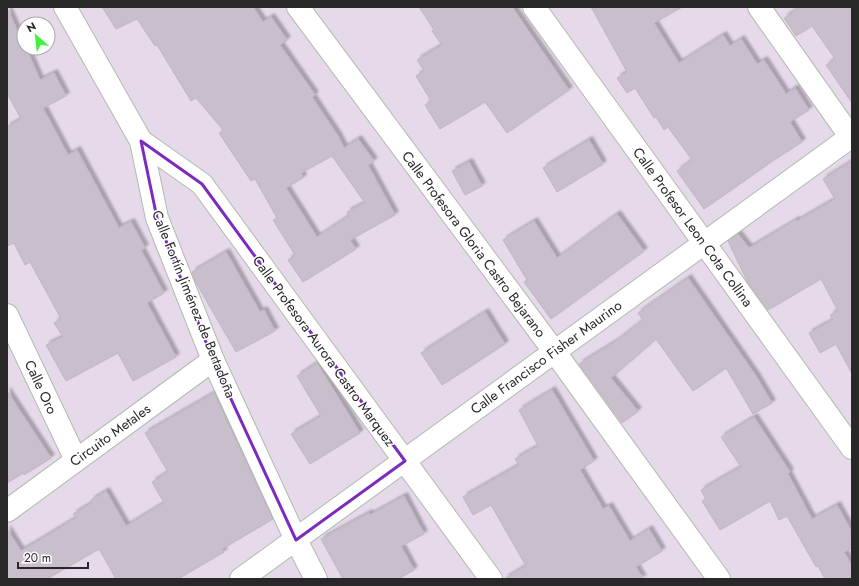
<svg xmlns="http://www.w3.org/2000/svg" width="859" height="586" font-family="Jost,sans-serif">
  <defs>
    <filter id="shadow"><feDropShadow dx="3.5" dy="-3.5" stdDeviation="1" flood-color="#0004"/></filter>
  </defs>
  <rect width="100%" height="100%" fill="#e6daea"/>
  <g fill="#c9bfcc" stroke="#c2b4c5" fill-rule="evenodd" filter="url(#shadow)">
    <path d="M102,7H253L263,22L271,17L287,40L280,45L315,95L312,97L338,136L344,148L358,139L374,161L368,165L395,215L350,240L356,249L303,282L288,260L295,255L273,220L277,218L255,179L251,181L219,133L223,130L196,98L191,101L157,45L155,46L137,19L116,29ZM332,156L365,203L347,212L349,216L317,237L286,188L303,178L301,173Z"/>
    <path d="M419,7H512L569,90L507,133L485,102L440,129L425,105L431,101L416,76L424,71L417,60L442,45L432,31L434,30Z"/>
    <path d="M591,7H682L654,23L679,63L723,35L730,46L741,39L757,64L764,60L786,94L795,88L809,110L790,122L802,142L771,162L704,209L677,171L692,160L668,127L664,130L656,117L654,118L635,88L627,93L617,78L627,72Z"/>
    <path d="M800,7H852V103L826,65L835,59L812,26L796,36L784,18Z"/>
    <path d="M7,8L24,45V48H26L40,80L54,73L66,96L43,108L68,155L77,150L119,228L131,222L145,248L141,250L164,293L147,303L176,357L133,381L118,353L66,381L46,345L63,337L54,323L61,319L30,262L25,265L14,243L7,246V127L21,119L7,93Z"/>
    <path d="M589,140L603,164L557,192L543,168Z"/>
    <path d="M852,161V374L836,344L820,353L809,333L833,320L830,315L838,311L821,279L768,310L748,283L728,241L738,234L749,248L796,220L797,221L835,199L823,179Z"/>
    <path d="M469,162L482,186L465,195L452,171Z"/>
    <path d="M617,214L644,251L551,319L524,282L527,280L503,240L534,221L557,258Z"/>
    <path d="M226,252L260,312L264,310L275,331L236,352L195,281L192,272Z"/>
    <path d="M688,278L756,376L772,403L753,414L726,368L693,391L656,339L611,378L638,411L622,423L579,364L615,342L643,320L638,313Z"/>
    <path d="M485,312L505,344L442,385L421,353Z"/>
    <path d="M317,363L360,433L310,464L291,434L321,416L297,376Z"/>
    <path d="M552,390L594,461L580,470L603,509L609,506L630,541L649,529L662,551L636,567L643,579H504L526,566L491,505L473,515L463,497L519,465L515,459L538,446L519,410Z"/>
    <path d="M7,391L51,458L24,475L23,473L7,483Z"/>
    <path d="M214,393L273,519L222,549L224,552L178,579H116L99,549L47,579H7V529L21,551L76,518L73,514L92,503L91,500L106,491L126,526L164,503L152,482L168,472L145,433Z"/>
    <path d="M754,417L790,472L788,474L812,519L837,505L852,532V548L844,552L852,566V579H825L818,566L816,567L787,516L779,520L770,501L720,530L702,501L706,499L701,490L741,467L721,437Z"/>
    <path d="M404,496L424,534L401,546L414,570L398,579H343L321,539L369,513L370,515Z"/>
  </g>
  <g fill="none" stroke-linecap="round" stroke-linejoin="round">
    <defs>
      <g id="minor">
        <path d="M65,7L141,141L157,218L213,360L296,540L316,579"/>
        <path d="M298,7L554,351L719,579"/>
        <path d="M534,7L852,448"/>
        <path d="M759,7L852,139"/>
        <path d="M141,141L202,184L491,579"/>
        <path d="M7,315L76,460"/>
        <path d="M7,511L213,360"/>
        <path d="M241,579L852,136"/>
      </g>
    </defs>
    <use href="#minor" stroke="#aebcae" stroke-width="24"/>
    <use href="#minor" stroke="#fff" stroke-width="22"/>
  </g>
  <path fill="none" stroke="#7b2cbf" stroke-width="3" stroke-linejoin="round" d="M141,141L202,184L405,461L296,540L213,360L157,218Z"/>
  <g text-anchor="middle" stroke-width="3" stroke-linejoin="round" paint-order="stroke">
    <g font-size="14" fill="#282828" stroke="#fff">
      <text transform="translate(693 227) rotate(54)" y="5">Calle Profesor Leon Cota Collina</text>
      <text transform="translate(474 244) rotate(53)" y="5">Calle Profesora Gloria Castro Bejarano</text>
      <text transform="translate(194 304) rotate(68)" y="5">Calle Fortín Jiménez de Bertadoña</text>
      <text transform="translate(324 351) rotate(54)" y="5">Calle Profesora Aurora Castro Marquez</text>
      <text transform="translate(546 357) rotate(-36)" y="5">Calle Francisco Fisher Maurino</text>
      <text transform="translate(41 387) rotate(65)" y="5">Calle Oro</text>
      <text transform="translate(110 435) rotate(-36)" y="5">Circuito Metales</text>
    </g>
  </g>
  <rect width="859" height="586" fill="none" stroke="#282828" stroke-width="16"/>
  <g transform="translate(36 36) rotate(332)"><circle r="19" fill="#ffffff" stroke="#a9a9a9"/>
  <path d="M0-3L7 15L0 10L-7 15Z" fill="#42f33e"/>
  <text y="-6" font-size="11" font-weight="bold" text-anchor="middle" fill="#282828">N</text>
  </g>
  <path d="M18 562v6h70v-6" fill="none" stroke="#282828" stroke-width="2"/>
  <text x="24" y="562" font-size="12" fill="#282828" stroke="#ffffff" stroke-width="3" paint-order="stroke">20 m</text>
</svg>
